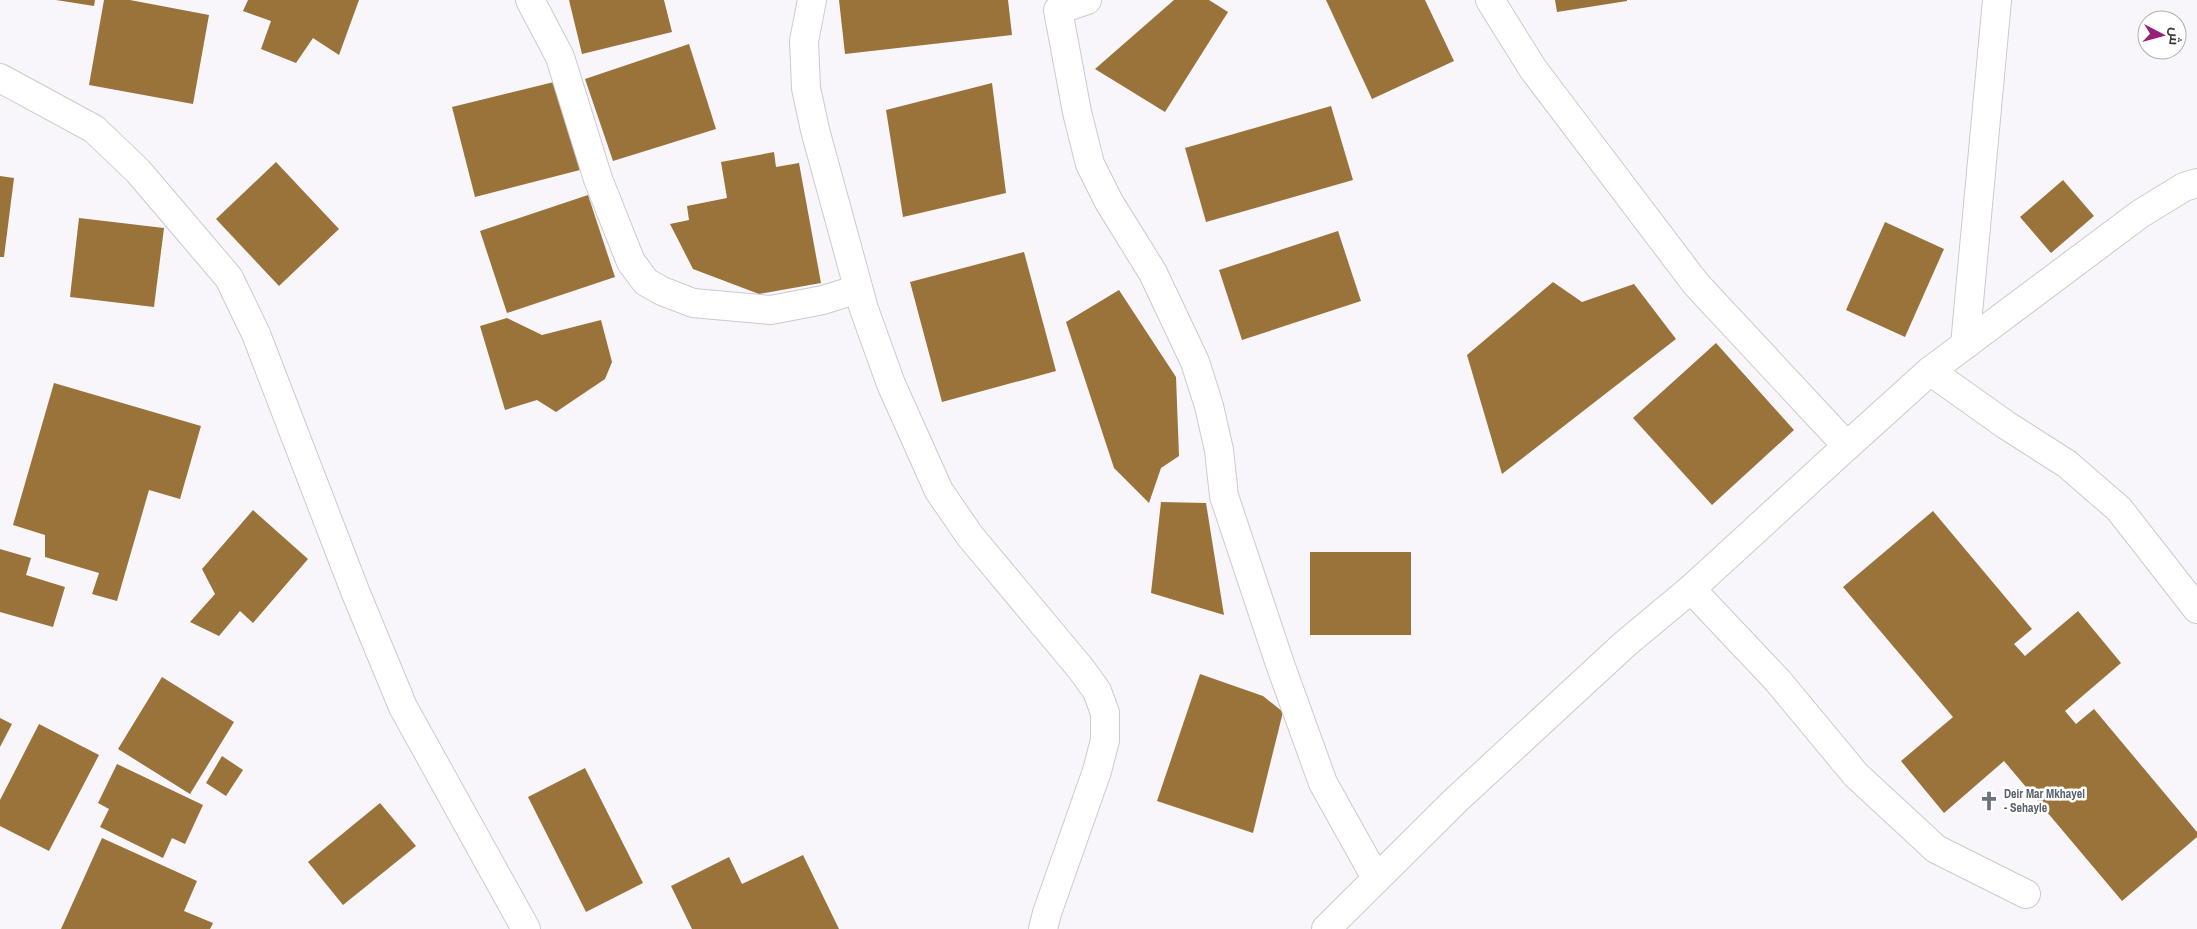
<svg xmlns="http://www.w3.org/2000/svg" width="2197" height="929" font-family="'Archivo Narrow',Cairo,sans-serif">
  <rect width="100%" height="100%" fill="#f8f6fb"/>
  <g fill="#9a733a">
    <path d="M56,0H95L94,6Z"/>
    <path d="M104,0H130L209,15L193,104L89,85Z"/>
    <path d="M248,0H359L339,55L313,38L296,63L261,49L271,21L243,11Z"/>
    <path d="M569,0H664L672,32L582,54Z"/>
    <path d="M839,0H1008L1012,35L845,54Z"/>
    <path d="M1174,0H1209L1228,12L1165,112L1095,69Z"/>
    <path d="M1326,0H1425L1454,61L1372,99Z"/>
    <path d="M1555,0H1627V1L1557,12Z"/>
    <path d="M689,44L716,129L613,161L585,79Z"/>
    <path d="M558,81L580,170L475,197L452,107Z"/>
    <path d="M992,83L1006,193L903,217L886,110Z"/>
    <path d="M1331,106L1353,180L1206,222L1185,148Z"/>
    <path d="M774,152L776,167L799,163L821,283L759,294L693,269L670,224L689,220L687,206L727,198L721,162Z"/>
    <path d="M276,162L339,229L279,286L216,219Z"/>
    <path d="M0,176L14,178L4,257H0Z"/>
    <path d="M2063,180L2094,216L2051,253L2020,217Z"/>
    <path d="M588,195L615,277L507,313L480,231Z"/>
    <path d="M79,218L164,228L154,307L70,297Z"/>
    <path d="M1885,222L1944,249L1905,337L1846,310Z"/>
    <path d="M1338,231L1361,301L1242,340L1219,270Z"/>
    <path d="M1024,252L1056,371L942,402L910,282Z"/>
    <path d="M1553,282L1582,302L1634,284L1676,339L1502,474L1467,355Z"/>
    <path d="M1119,290L1176,377L1179,456L1161,468L1149,503L1114,468L1066,322Z"/>
    <path d="M507,318L542,335L601,320L612,362L605,379L556,412L537,400L505,410L480,326Z"/>
    <path d="M1716,343L1794,430L1712,505L1633,418Z"/>
    <path d="M54,383L201,426L180,499L149,490L117,601L92,594L99,573L45,557V535L13,525Z"/>
    <path d="M1161,502L1206,503L1224,615L1151,593Z"/>
    <path d="M253,510L308,559L253,623L240,611L219,636L190,622L215,594L202,569Z"/>
    <path d="M1933,511L2032,629L2014,644L2025,656L2078,611L2121,663L2065,711L2076,724L2094,709L2197,832V837L2122,901L2004,761L1944,813L1901,761L1953,717L1843,587Z"/>
    <path d="M0,549L31,558L26,575L65,587L53,627L0,612Z"/>
    <rect x="1310" y="552" width="101" height="83"/>
    <path d="M1200,674L1263,696L1283,712L1253,833L1157,801Z"/>
    <path d="M162,677L234,722L190,794L118,749Z"/>
    <path d="M0,718L12,724L0,747Z"/>
    <path d="M39,724L99,755L49,851L0,826V800Z"/>
    <path d="M222,756L243,770L226,796L206,783Z"/>
    <path d="M117,764L203,805L185,844L172,838L163,858L100,827L109,809L98,803Z"/>
    <path d="M585,768L643,883L586,912L528,797Z"/>
    <path d="M380,803L416,846L343,905L308,862Z"/>
    <path d="M102,838L197,881L184,911L213,923L210,929H61Z"/>
    <path d="M803,855L839,929H692L671,886L729,857L742,884Z"/>
  </g>
  <g fill="none" stroke-linecap="round" stroke-linejoin="round">
    <defs>
      <g id="minor">
        <path d="M530,0L560,57L598,179L631,262L646,282L662,291L693,303L771,310L823,300L858,289"/>
        <path d="M812,0L804,41L806,88L815,130L864,309L891,384L939,491L970,536L1081,669L1097,691L1105,713V740L1097,771L1047,913L1043,929"/>
        <path d="M1087,0L1058,10L1077,112L1090,164L1109,202L1153,273L1195,362L1209,406L1219,450L1224,496L1280,664L1323,783L1376,878"/>
        <path d="M1965,345L1997,0"/>
        <path d="M1930,371L2140,214L2184,187L2197,183"/>
        <path d="M1847,446L1930,371L2006,425L2067,464L2119,509L2197,609"/>
        <path d="M1691,589L1778,681L1856,775L1936,849L2026,894"/>
      </g>
      <g id="tertiary">
        <path d="M0,78L94,129L138,171L229,278L256,334L355,591L403,707L526,929"/>
        <path d="M1326,929L1456,800L1625,644L1691,589L1847,446L1696,284L1533,69L1490,0"/>
      </g>
    </defs>
    <use href="#minor" stroke="#cccacf" stroke-width="30"/>
    <use href="#tertiary" stroke="#cccacf" stroke-width="30"/>
    <use href="#minor" stroke="#fff" stroke-width="28"/>
    <use href="#tertiary" stroke="#fff" stroke-width="28"/>
  </g>
  <defs>
    <symbol id="church-bare" viewBox="-9 -9 18 18"><path d="M-1.2-6h2.4v3.5h3.3v2.4h-3.3V6h-2.4V-.1h-3.3v-2.4h3.3Z" fill="#6b7280" stroke="#fff" stroke-width="2.5" paint-order="stroke"/></symbol>
  </defs>
  <g fill-rule="evenodd">
    <use href="#church-bare" x="1975" y="787" width="28" height="28"/>
  </g>
  <g text-anchor="middle" stroke-width="5" stroke-linejoin="round" paint-order="stroke">
    <g font-size="12" font-weight="bold" fill="#5b616d" stroke="#fff" text-anchor="start">
      <text x="2004" y="798">Deir Mar Mkhayel<tspan x="2004" dy="14">- Sehayle</tspan></text>
    </g>
  </g>
  <g transform="translate(2162 35) rotate(96)"><circle r="24" fill="#ffffff" stroke="#b0b0b1"/>
  <path d="M0-4L9 19L0 12L-9 19Z" fill="#981f7a"/>
  <text y="-8" font-size="14" font-weight="bold" text-anchor="middle" fill="#3a3a3c">ش</text>
  </g>
</svg>
